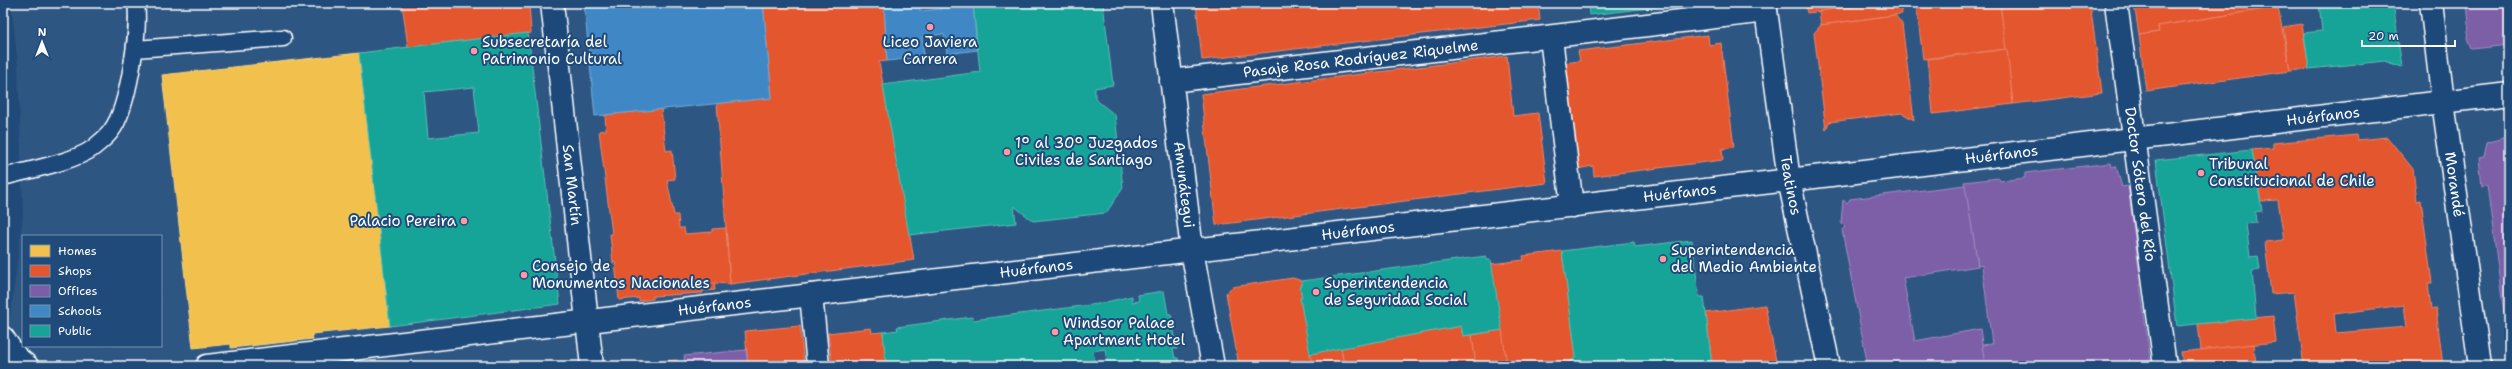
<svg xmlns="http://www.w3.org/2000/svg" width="2512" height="369" font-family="'Shantell Sans',sans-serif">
  <rect width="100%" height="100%" fill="#1f4a7a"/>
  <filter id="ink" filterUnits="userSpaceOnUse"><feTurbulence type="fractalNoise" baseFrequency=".025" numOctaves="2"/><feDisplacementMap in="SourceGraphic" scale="8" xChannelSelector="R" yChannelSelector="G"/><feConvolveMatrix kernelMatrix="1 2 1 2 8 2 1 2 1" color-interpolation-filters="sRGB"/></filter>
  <g filter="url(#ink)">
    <path fill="#2e5683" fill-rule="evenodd" d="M11,3H2509V366H4L23,215L18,65ZM23,236H161V346H23Z"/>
    <path fill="#f2c14e" stroke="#f6d483" d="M359,53L390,326L312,334L313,339L231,348V344L193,348L162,75Z"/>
    <g fill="#e4572e" stroke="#ec896d" fill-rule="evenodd">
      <path d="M402,3H529L531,33L408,47Z"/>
      <path d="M763,3H884L887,61L879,62L914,260L730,284L717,103L772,98Z"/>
      <path d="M1196,3H1538L1540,20L1202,60Z"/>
      <path d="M1805,3H1886L1807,13Z"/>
      <path d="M1886,3H1900L1902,14L1821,25L1819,11Z"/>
      <path d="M1916,3H2000L2007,49L1923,59Z"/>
      <path d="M2000,3H2090L2102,93L2013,104Z"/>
      <path d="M2134,3H2277L2278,7L2158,26L2159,32L2139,35Z"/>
      <path d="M2278,7L2290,71L2146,91L2139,35L2159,32L2158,26Z"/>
      <path d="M1895,15L1902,24L1914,120L1902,113L1829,122L1826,130L1814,33L1821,25Z"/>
      <path d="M2302,24L2309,69L2290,71L2283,27Z"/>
      <path d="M1708,35L1709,45L1721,43L1734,147L1722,149L1723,160L1594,176L1593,166L1577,169L1564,63L1580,61L1578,51Z"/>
      <path d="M2007,49L2013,104L1933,114L1928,59Z"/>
      <path d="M1507,56L1513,116L1538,113L1547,183L1216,225L1201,94Z"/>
      <path d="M661,109L666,151L672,150L675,179L667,180L674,215H678L679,228H684L685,234L712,232V229L726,228L730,284L714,283L715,290L702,291L703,293L653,296V299L639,301V298L619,300L615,262L613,263L610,234H612L599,131L606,130L605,115Z"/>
      <path d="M2356,135L2357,140L2387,137L2413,169L2417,201L2421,200L2432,283H2428L2431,310L2436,309L2443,366H2304L2294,292L2271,294L2265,242L2284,240L2278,200L2261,201L2252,150L2273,148V143ZM2404,305L2407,327L2336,333L2334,314Z"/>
      <path d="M1562,251L1576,356L1571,362L1539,366H1507L1491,264L1524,260L1523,256Z"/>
      <path d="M1293,278L1302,281V286H1300L1302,298H1300L1313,366H1239L1226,293L1232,287Z"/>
      <path d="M1765,305L1777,366H1712L1706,313Z"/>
      <path d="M2273,316L2276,342L2201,350L2198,324Z"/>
      <path d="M800,326L804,366H748L745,331Z"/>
      <path d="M1461,326L1463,336L1472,335L1476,366H1344L1341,348Z"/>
      <path d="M871,328L872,333L883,332L886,366H832L828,333Z"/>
      <path d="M1502,330L1507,366H1476L1472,335Z"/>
      <path d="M2254,344L2256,366H2183L2181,352Z"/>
      <path d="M1341,348L1344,366H1313L1310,354Z"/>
      <path d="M677,360L678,366H623V364Z"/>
      <path d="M1571,362L1577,366H1539Z"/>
    </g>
    <g fill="#7b5ea7" stroke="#a38ec1">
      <path d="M2467,3H2509V45L2471,49L2467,39L2469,24Z"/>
      <path d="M2509,136V352L2487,185L2482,186L2479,158L2484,157L2487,143Z"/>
      <path d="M2111,163L2112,167L2116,166L2122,187L2128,186L2139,270L2142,269L2143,284L2140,285L2151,366H1985L1982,345L1992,344L1982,265L1978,266L1964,182L1999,178L2000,181L2025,178V173Z"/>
      <path d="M1965,185L1978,266L1903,278L1915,341L1980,329L1985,366H1868L1842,230L1845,227L1841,223L1843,200L1847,203L1850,199Z"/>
      <path d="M746,350L748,366H685L684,356Z"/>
    </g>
    <g fill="#3f88c5" stroke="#79acd6">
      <path d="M584,3H763L772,98L595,116Z"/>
      <path d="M884,3H919L920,11L941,9V3H973L977,50L947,54L944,34L922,37L924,57L887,61Z"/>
    </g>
    <g fill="#17a398" stroke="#5dbfb7" fill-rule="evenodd">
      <path d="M973,3H1103L1113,85L1095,88V99L1115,115L1123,188L1106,213L1033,221L1014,206L1016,223L909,235L883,85L980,72Z"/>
      <path d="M1588,3H1692L1589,15Z"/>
      <path d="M2319,3H2393L2402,67L2385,61L2309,69L2304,33L2322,31Z"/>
      <path d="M528,33L560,304L390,326L359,53ZM474,87L479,133L428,138L424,92Z"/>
      <path d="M2252,150L2262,211L2255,212L2256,223L2246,224L2250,257L2258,256L2260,270L2252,271L2256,318L2177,326L2156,160Z"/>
      <path d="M1692,240L1699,297H1704L1712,366H1577L1571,362L1576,356L1562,251L1634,242L1635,247Z"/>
      <path d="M1486,256L1487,260H1491L1502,330L1463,336L1461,326L1310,354L1300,298H1302L1300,286H1302V281Z"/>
      <path d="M1164,291L1168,314H1171L1177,349H1173L1175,358H1178L1180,366H1108L1105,349L1093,351L1095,363L1078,366H886L883,332L898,330L897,327L972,317L973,320L1098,304L1132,296V302L1139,301L1138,295Z"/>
    </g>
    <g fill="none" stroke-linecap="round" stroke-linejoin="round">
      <defs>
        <g id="service">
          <path d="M135,49L283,38"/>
          <path d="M3,177C25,171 77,161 93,148C99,143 107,137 111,131C128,110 140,30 136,3"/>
        </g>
        <g id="pedestrian">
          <path id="s1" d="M2116,3L2165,366"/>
          <path d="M1551,38L1572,206"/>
          <path id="s2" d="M1171,81L1766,11"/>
          <path id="s3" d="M1789,180L2509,94"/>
          <path d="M811,295L818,366"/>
        </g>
        <g id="minor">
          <path d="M3,338L16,357L27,366"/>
          <path id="s4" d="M207,366L1789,180"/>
        </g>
        <g id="tertiary">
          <path id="s5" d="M552,3L592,366"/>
          <path id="s6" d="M2431,3L2443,102L2480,366"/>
        </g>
        <g id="secondary">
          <path id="s7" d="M1162,3L1192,250L1213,366"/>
          <path id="s8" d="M1765,3L1789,180L1829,366"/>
        </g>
      </defs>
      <use href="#service" stroke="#fff" stroke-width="19"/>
      <use href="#pedestrian" stroke="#fff" stroke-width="25"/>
      <use href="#minor" stroke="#fff" stroke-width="25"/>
      <use href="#tertiary" stroke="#fff" stroke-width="25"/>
      <use href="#secondary" stroke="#fff" stroke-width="25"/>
      <use href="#service" stroke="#1f4a7a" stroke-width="16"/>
      <use href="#pedestrian" stroke="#1f4a7a" stroke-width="22"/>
      <use href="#minor" stroke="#1f4a7a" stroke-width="22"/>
      <use href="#tertiary" stroke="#1f4a7a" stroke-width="22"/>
      <use href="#secondary" stroke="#1f4a7a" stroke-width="22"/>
    </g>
  </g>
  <g fill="#ff9aa2" stroke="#1f4a7a" stroke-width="1.5">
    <circle cx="930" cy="27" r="4"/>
    <circle cx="474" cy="51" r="4"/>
    <circle cx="1007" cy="152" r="4"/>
    <circle cx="2201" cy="173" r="4"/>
    <circle cx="464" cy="221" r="4"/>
    <circle cx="1663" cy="259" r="4"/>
    <circle cx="524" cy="275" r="4"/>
    <circle cx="1316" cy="292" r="4"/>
    <circle cx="1055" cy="332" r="4"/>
  </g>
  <g text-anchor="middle" stroke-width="4" stroke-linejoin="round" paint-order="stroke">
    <g font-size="15" fill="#fff" stroke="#1f4a7a" text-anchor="start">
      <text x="482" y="47">Subsecretaría del<tspan x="482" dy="17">Patrimonio Cultural</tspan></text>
      <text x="930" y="47" text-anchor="middle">Liceo Javiera<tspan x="930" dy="17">Carrera</tspan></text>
      <text x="1015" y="148">1° al 30° Juzgados<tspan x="1015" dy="17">Civiles de Santiago</tspan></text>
      <text x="2209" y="169">Tribunal<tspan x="2209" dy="17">Constitucional de Chile</tspan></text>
      <text x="456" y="226" text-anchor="end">Palacio Pereira</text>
      <text x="1671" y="255">Superintendencia<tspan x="1671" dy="17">del Medio Ambiente</tspan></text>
      <text x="532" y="271">Consejo de<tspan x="532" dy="17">Monumentos Nacionales</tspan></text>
      <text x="1324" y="288">Superintendencia<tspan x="1324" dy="17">de Seguridad Social</tspan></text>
      <text x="1063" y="328">Windsor Palace<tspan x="1063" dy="17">Apartment Hotel</tspan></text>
    </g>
    <g font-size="15" fill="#fff" stroke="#1f4a7a">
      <text dy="5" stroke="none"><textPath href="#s2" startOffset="191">Pasaje Rosa Rodríguez Riquelme</textPath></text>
      <text dy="5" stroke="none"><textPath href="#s3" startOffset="538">Huérfanos</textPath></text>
      <text dy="5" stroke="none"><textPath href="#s3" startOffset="214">Huérfanos</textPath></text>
      <text dy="5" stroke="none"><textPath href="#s5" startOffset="183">San Martín</textPath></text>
      <text dy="5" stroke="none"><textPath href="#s1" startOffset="183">Doctor Sótero del Río</textPath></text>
      <text dy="5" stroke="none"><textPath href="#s7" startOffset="183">Amunátegui</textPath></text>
      <text dy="5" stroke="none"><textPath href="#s8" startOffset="184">Teatinos</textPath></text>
      <text dy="5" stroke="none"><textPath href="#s6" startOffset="183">Morandé</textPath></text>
      <text dy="5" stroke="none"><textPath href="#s4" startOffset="1483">Huérfanos</textPath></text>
      <text dy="5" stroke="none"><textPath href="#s4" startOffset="1159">Huérfanos</textPath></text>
      <text dy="5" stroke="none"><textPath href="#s4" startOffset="835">Huérfanos</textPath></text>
      <text dy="5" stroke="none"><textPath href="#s4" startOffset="511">Huérfanos</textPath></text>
    </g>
  </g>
  <rect width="2512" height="369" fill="none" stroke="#1f4a7a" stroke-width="16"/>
  <rect x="8" y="8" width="2496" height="353" fill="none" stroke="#fff" stroke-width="1.5" filter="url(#ink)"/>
  <rect x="22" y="235" width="140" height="112" fill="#1f4a7a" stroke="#7992af"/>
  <rect x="30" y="245" width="20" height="12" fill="#f2c14e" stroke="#7992af"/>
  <text x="58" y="255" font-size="12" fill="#ffffff">Homes</text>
  <rect x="30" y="265" width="20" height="12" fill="#e4572e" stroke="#7992af"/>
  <text x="58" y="275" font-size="12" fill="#ffffff">Shops</text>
  <rect x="30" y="285" width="20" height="12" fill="#7b5ea7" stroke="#7992af"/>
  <text x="58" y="295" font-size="12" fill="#ffffff">Offices</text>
  <rect x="30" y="305" width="20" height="12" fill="#3f88c5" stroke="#7992af"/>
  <text x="58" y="315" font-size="12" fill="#ffffff">Schools</text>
  <rect x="30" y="325" width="20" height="12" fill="#17a398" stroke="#7992af"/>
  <text x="58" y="335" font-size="12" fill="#ffffff">Public</text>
  <g transform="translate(42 42)" stroke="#1f4a7a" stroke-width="3" paint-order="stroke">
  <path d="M0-3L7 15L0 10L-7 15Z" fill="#ffffff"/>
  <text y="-6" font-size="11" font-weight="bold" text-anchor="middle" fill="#ffffff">N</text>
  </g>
  <path d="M2362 40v6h93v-6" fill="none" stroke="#ffffff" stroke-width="2"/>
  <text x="2368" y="40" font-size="12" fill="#ffffff" stroke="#1f4a7a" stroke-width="3" paint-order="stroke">20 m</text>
</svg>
